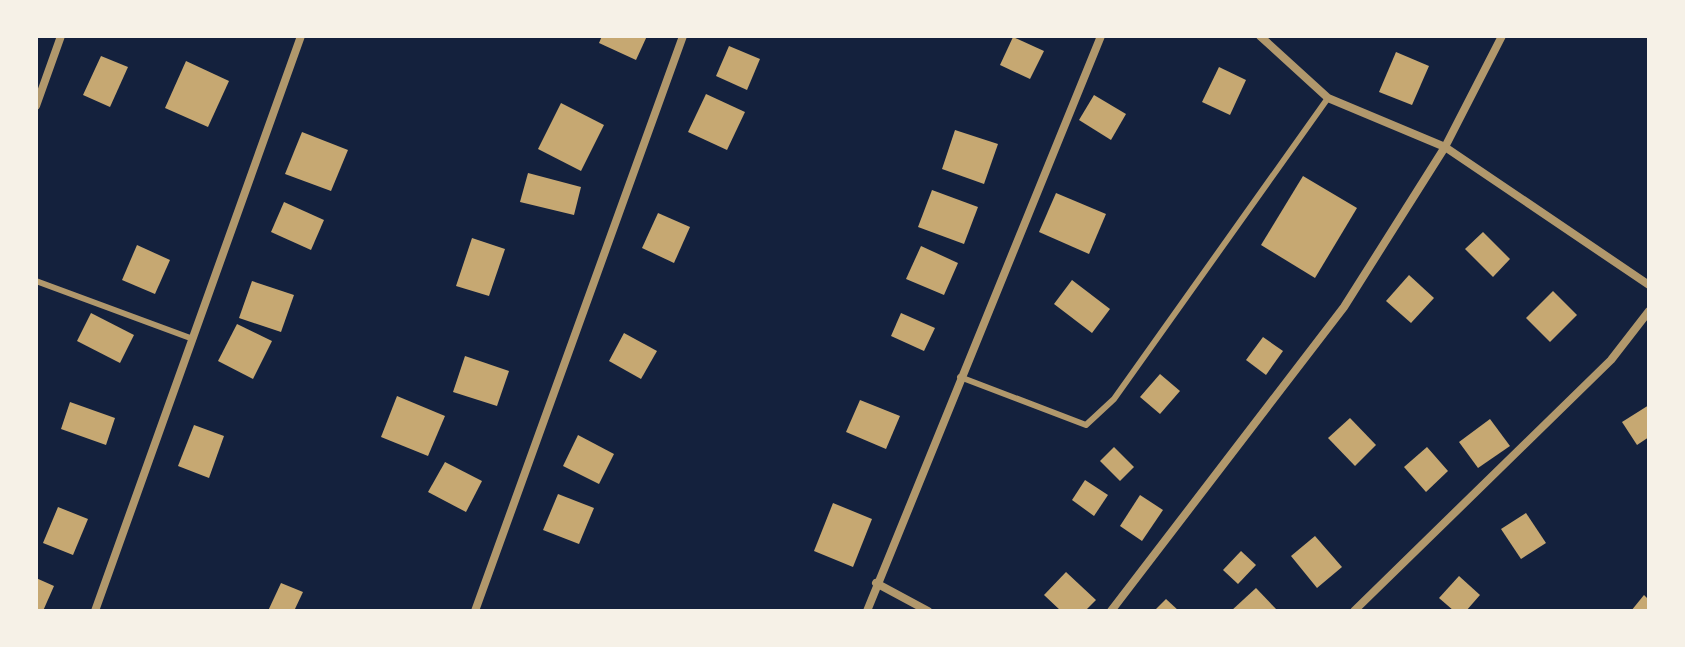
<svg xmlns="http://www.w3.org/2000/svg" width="1685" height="647" font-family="Lato,sans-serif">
  <rect width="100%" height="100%" fill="#14213d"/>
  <g fill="#c6a872">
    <path d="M602,36H647L636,60L599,43Z"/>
    <path d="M1013,37L1044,51L1030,79L1000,65Z"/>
    <path d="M729,46L760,59L747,90L716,76Z"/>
    <path d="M1396,52L1429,66L1412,105L1379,92Z"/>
    <path d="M101,56L128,67L110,107L83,95Z"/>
    <path d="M186,61L229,81L208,127L165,108Z"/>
    <path d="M1219,67L1246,80L1230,115L1202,102Z"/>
    <path d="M706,94L745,112L727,150L688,132Z"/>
    <path d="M1094,95L1126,114L1111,140L1079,120Z"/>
    <path d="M561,103L604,125L581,171L538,149Z"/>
    <path d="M955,130L998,144L984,184L942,169Z"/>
    <path d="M302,132L348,150L331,191L285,174Z"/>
    <path d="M528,173L581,187L574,215L520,202Z"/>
    <path d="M1303,176L1357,208L1315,278L1261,245Z"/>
    <path d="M932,190L978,207L964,244L918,227Z"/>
    <path d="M1056,193L1106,214L1089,254L1039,232Z"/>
    <path d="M284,202L324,220L311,250L271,232Z"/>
    <path d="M658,213L690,227L674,263L642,248Z"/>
    <path d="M1483,232L1510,259L1493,277L1465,249Z"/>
    <path d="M472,238L505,249L489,296L456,286Z"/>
    <path d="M137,245L170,260L155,294L122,280Z"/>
    <path d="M921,246L958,263L944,295L906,279Z"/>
    <path d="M1409,275L1434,298L1411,323L1386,301Z"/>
    <path d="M1072,280L1110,309L1092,333L1054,304Z"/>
    <path d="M252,281L294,295L281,332L239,318Z"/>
    <path d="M1553,291L1577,315L1550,342L1526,318Z"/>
    <path d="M91,313L134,335L120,363L77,341Z"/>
    <path d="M901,313L935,328L924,351L891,336Z"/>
    <path d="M237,324L272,341L253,379L218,361Z"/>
    <path d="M624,333L657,351L641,379L609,361Z"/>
    <path d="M1263,337L1283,351L1266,375L1246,360Z"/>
    <path d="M465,356L509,371L497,406L453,392Z"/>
    <path d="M1160,374L1180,391L1160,414L1140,397Z"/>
    <path d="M397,396L445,416L428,456L381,437Z"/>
    <path d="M860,400L900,416L886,449L846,432Z"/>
    <path d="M70,402L115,418L106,445L61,429Z"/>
    <path d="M1649,405V437L1637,445L1622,422Z"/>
    <path d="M1350,418L1376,445L1355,466L1328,438Z"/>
    <path d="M1490,419L1510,446L1478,468L1459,442Z"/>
    <path d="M194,425L224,436L209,478L178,466Z"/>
    <path d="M578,435L614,454L599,484L563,466Z"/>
    <path d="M1114,447L1134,467L1120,481L1100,461Z"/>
    <path d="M1427,447L1448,471L1426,492L1404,467Z"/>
    <path d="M445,462L482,481L466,512L428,492Z"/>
    <path d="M1085,480L1108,495L1094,516L1072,500Z"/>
    <path d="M558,494L594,508L579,544L543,530Z"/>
    <path d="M1140,495L1163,510L1142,541L1120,526Z"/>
    <path d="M833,503L872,519L853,567L814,551Z"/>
    <path d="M58,507L88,519L73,555L43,543Z"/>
    <path d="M1526,513L1546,543L1521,559L1501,529Z"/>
    <path d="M1315,536L1342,567L1317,588L1291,556Z"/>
    <path d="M1241,551L1256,565L1238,584L1223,570Z"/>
    <path d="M1066,572L1096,600L1085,611H1061L1044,595Z"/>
    <path d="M1459,576L1480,595L1466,611H1454L1439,598Z"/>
    <path d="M36,578L54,586L43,611H36Z"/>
    <path d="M281,583L303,592L294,611H268Z"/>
    <path d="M1256,588L1278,611H1231Z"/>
    <path d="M1644,595L1649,600V611H1631Z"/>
    <path d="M1166,599L1179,611H1154Z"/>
  </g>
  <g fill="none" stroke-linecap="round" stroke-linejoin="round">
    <g stroke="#b1986c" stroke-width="6">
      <path d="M36,281L193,339"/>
      <path d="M960,377L1086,425L1114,399L1328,98"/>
    </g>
    <g stroke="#b1986c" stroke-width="8">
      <path d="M1260,36L1328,98L1445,147L1649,285"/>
      <path d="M36,106L61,36"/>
      <path d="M876,583L928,611"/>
      <path d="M95,611L301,36"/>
      <path d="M475,611L683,36"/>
      <path d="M867,611L1101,36"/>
      <path d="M1111,611L1344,307L1445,147L1502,36"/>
      <path d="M1354,611L1611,360L1649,311"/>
    </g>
  </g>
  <rect width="1685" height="647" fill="none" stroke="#f6f1e7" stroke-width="76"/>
</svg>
